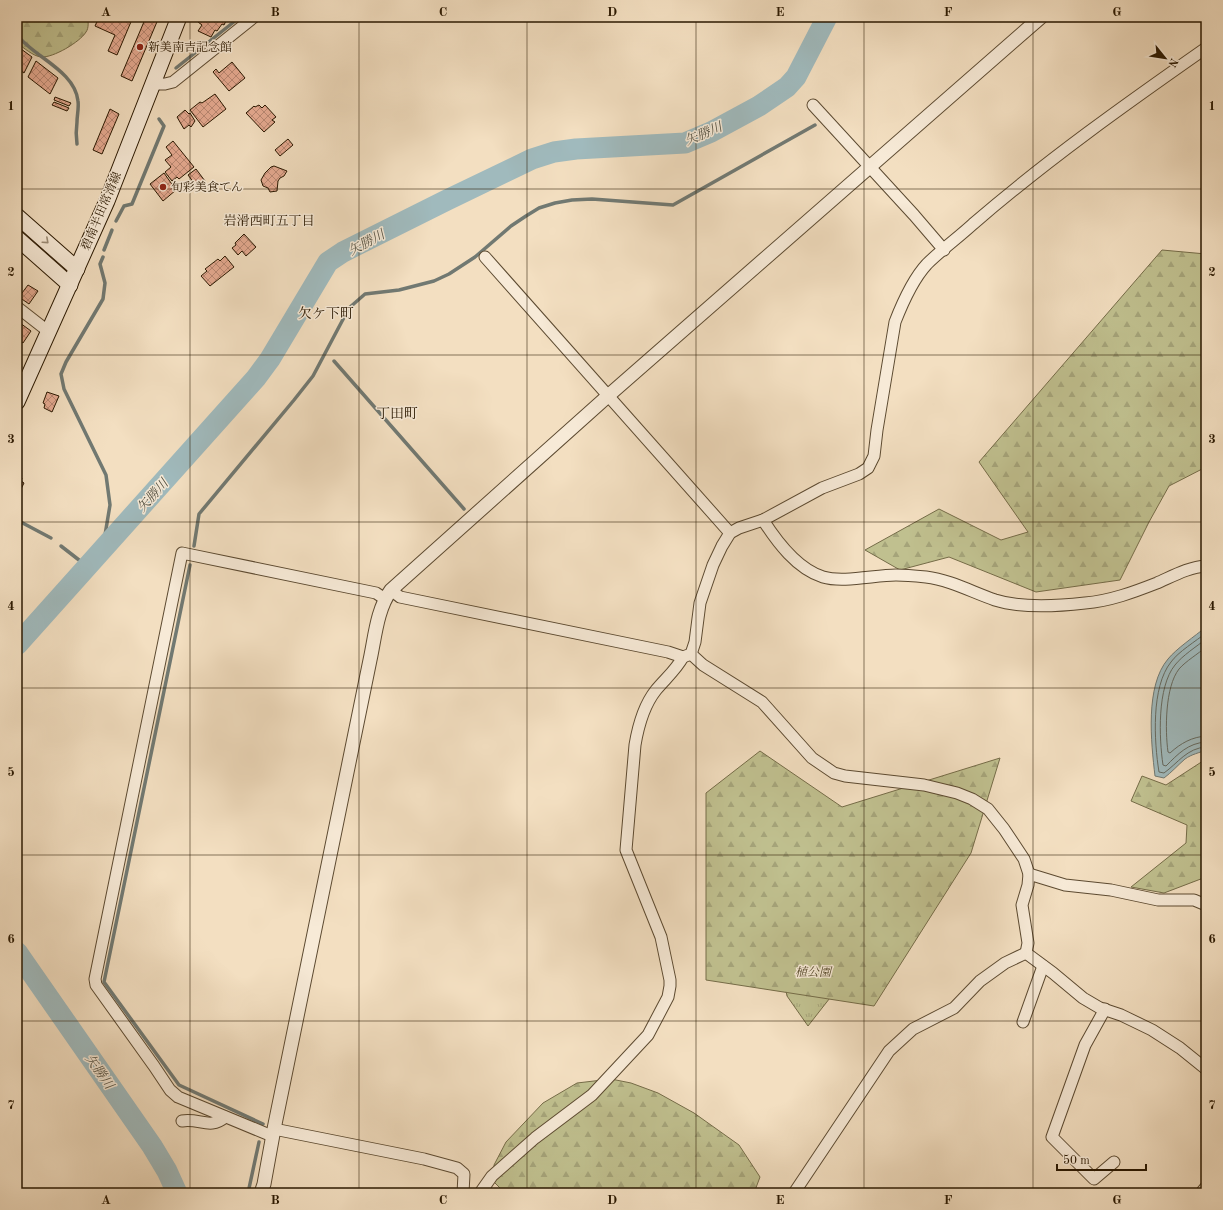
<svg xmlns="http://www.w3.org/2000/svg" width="1223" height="1210" font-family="'Old Standard TT','Noto Serif JP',serif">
  <defs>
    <pattern id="grass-tufts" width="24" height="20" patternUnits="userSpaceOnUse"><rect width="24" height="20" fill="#c0c08f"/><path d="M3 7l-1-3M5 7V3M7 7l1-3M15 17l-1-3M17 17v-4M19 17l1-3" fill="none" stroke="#a5a47a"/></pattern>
    <pattern id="forest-firs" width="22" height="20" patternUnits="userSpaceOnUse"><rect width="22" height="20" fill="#c0c08f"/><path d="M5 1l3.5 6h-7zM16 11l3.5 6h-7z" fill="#a5a47a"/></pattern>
    <pattern id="building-cross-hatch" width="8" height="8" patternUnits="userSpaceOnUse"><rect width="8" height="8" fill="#e5aa91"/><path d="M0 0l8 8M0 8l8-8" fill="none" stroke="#ba8974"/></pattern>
  </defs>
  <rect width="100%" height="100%" fill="#f3dfc1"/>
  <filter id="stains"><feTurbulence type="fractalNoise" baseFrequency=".005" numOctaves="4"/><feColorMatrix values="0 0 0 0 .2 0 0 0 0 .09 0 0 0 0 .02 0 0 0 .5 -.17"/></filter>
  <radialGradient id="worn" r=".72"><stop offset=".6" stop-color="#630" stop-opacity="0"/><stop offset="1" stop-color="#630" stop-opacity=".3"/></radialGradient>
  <path fill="url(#grass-tufts)" stroke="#756c48" d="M781,966H855L808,1026L787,996Z"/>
  <g fill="url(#forest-firs)" stroke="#756c48">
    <path d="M17,17H88C88,22 89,28 86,32C80,42 53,58 41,57C33,56 24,48 17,43Z"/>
    <path d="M1162,250L1206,254V467L1169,486L1149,522L1120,580L1036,592L949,557L900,570L865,550L939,509L1001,540L1028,532L979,462Z"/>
    <path d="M760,751L842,807L1000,758L971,853L874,1006L706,980V793Z"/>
    <path d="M1206,759V877L1164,893L1131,887L1186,843L1187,825L1131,801L1142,776L1166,785Z"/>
    <path d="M611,1079L631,1083L658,1093L694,1113L739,1145L760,1177L754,1193H505L494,1182V1165L506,1142L543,1103L577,1083Z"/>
  </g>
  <path fill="#a0babd" stroke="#717972" d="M1206,627V750C1199,753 1192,754 1185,759C1178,765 1172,772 1164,778L1155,776C1151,742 1145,686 1168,659C1176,649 1195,636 1206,627Z"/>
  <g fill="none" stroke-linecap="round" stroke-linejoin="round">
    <g stroke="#65695f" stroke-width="1">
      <path d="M1206,633C1196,641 1178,652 1171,662C1151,687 1154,741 1159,772L1164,773C1178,763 1187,748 1206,747"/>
      <path d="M1206,639C1196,647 1183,655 1175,665C1157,687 1159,738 1163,765L1166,766C1178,754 1188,743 1206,742"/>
      <path d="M1206,647C1198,654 1186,661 1179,669C1165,687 1165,730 1168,752L1170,753C1181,743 1192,737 1206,736"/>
    </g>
    <g stroke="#717972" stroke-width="3.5">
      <path d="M17,35C34,57 75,71 78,101C79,108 77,115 77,122C76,129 76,137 77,144"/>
      <path d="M176,68L240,17"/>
      <path d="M116,221L124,206L132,204L164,126L159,119"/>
      <path d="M104,250L112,230"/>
      <path d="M334,361L464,509"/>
      <path d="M17,520L51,538"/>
      <path d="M61,546L88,567"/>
      <path d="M194,546L199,514L294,400L313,376L349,308L365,294L399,290L434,281L449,274L475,257L511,226L526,216L539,208L555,203L572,200L592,199L673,205L815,125"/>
      <path d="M93,561L105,535L110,505L106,475L64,389L61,374L66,362L103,299L105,283L100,264L103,257"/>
      <path d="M190,565L104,982L179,1085L263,1124"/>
      <path d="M248,1193L259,1142"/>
    </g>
    <g stroke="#a0babd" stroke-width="21">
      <path d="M17,645L256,378L270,359L328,262L343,252L447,200L532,159L554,152L576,149L685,143L711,132L759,106L787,87L796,77L827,17"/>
      <path d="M17,952L152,1146L167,1171L177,1193"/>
    </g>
  </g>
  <g fill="url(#building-cross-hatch)" stroke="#2a1801">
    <path d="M99,17H133L117,55L108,51L115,35L95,26Z"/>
    <path d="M146,17H159L132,81L121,76Z"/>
    <path d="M201,17H228L224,25L222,24L217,31L215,30L211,37L198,31L202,25L198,22Z"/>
    <path d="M17,46L32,57L24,73L17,68Z"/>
    <path d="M36,61L58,78L50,94L28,77Z"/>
    <path d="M232,62L245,78L229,91L213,72L216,69L219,73Z"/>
    <path d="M215,94L226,109L203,127L190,110L200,102L202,103Z"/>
    <path d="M55,97L71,103L69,106L54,100Z"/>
    <path d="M54,102L69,108L67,111L52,105Z"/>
    <path d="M259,105L262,108L265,105L276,117L272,120L275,122L264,132L246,113L254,106L255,107Z"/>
    <path d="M110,109L119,114L102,154L93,150Z"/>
    <path d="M185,110L189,114L190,113L195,121L191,127L189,125L184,129L177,117Z"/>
    <path d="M288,139L293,145L280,156L275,150Z"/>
    <path d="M173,141L194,167L179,179L177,177L172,181L165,172L171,167L165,160L172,155L166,147Z"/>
    <path d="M274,166L287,171L284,176L280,178L278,181L277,191L270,192L268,188L263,186L261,180L265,173L271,167Z"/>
    <path d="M196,169L205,181L197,187L188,175Z"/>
    <path d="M164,173L176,190L163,201L150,184Z"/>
    <path d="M244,234L256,247L246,256L242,251L238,255L232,248L236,245L235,243Z"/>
    <path d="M225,256L234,267L210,286L201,276L207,271L205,269L218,259L220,261Z"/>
    <path d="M28,285L38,291L29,304L19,297Z"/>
    <path d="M20,323L31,331L23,343L17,339V326Z"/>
    <path d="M47,392L59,396L52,412L44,408L45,404L43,403Z"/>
    <path d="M17,476L22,478L21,481L24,483L17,497Z"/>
  </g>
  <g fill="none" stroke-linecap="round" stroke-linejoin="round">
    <defs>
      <g id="minor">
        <path d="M152,84H165L173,82L254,17"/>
        <path d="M813,105L914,215L944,250"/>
        <path d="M485,257L730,533"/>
        <path d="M17,307L49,332"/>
        <path d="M763,520C777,542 797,569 823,577C843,583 875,575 896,575C905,575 916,576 926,577C950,580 972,592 995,600C1020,608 1059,606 1085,603C1110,601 1134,592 1157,583C1173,576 1189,567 1206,566"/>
        <path d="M391,590L400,597L668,652L683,657L691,654L695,642L700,603L713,565L722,546L730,533L739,528L763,520L822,488L859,474L868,468L874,456L877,430L895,322C902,304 914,278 927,264C941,250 959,237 973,224C1047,160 1126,104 1206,48"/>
        <path d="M691,654L703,665L762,702L812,758L834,773L845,776L924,785L957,793L972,799L988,809L1004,829L1024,859L1029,874L1028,885L1022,905L1028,943L1026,953"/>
        <path d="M1029,874L1065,885L1111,890L1158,900H1194L1206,905"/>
        <path d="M1026,953L1053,973L1083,998L1100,1008L1121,1015L1152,1030L1180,1048L1206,1069"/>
        <path d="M1105,1009L1085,1045L1052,1137L1094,1179L1114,1162"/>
        <path d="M1023,1022L1043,966"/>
        <path d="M182,1121C200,1118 210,1130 225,1117"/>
        <path d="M274,1129L424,1159L457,1168L464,1174L463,1193"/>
        <path d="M272,1136L178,1097L170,1090L154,1066L96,985L95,979L182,553L376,593L385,599"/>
        <path d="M480,1193L492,1176L535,1138L592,1095L648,1035L668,997L670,986V980L661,937L626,850L635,745C638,727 644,705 656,690C665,679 676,670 683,657"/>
        <path d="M794,1193L889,1051L913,1029L954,1008L980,981L1005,963L1026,953"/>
        <path d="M1201,1193L1206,1187"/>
      </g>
      <path id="tertiary" d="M261,1193L264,1184L274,1129L370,660C375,637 377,609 391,590L609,395L1041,17"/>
      <g id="secondary">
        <path d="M17,216L77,269"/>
        <path d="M17,238L70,285"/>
        <path d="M17,402L107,201L179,17"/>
      </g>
    </defs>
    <use href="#minor" stroke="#5c4a31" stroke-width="13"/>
    <use href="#tertiary" stroke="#5c4a31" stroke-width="15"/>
    <use href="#secondary" stroke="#2a1801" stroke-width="17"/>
    <use href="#minor" stroke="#f7ead7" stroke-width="11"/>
    <use href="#tertiary" stroke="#f7ead7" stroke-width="13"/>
    <use href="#secondary" stroke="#f7ead7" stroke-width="15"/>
  </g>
  <defs><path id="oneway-chevron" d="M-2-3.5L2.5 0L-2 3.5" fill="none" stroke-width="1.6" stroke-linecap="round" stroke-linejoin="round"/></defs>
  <use stroke="#9b8c77" href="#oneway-chevron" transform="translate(46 241) rotate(42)"/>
  <path fill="none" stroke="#2a1801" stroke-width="1" stroke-opacity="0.55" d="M190,17V1193M359,17V1193M527,17V1193M696,17V1193M864,17V1193M1033,17V1193M17,189H1206M17,355H1206M17,522H1206M17,688H1206M17,855H1206M17,1021H1206"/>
  <g fill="#8f2418" stroke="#f7ead7" stroke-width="1.5">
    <circle cx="140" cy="47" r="4"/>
    <circle cx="163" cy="187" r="4"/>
  </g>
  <g text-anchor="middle" stroke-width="3" stroke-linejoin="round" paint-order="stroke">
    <g font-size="12" fill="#2a1801" stroke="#f7ead7" text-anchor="start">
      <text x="148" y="51">新美南吉記念館</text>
      <text x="171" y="191">旬彩美食てん</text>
    </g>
    <g font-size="12" fill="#2a1801" stroke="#f7ead7">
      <text transform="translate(101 211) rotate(-67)" y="4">碧南半田常滑線</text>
    </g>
    <g font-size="12" font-style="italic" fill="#574a2c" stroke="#f7ead7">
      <text x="813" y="976">植公園</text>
    </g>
    <g font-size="13" font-style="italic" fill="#535143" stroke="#f7ead7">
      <text transform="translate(703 133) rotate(-23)" y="5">矢勝川</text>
      <text transform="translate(366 242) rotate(-28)" y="5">矢勝川</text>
      <text transform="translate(152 495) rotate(-48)" y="5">矢勝川</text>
      <text transform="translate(100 1071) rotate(55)" y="5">矢勝川</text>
    </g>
    <g font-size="13" fill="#2a1801" stroke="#f7ead7">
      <text x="269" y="225">岩滑西町五丁目</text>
    </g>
    <g font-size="14" fill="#2a1801" stroke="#f7ead7">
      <text x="326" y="318">欠ケ下町</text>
      <text x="397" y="418">丁田町</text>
    </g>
  </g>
  <rect width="1223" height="1210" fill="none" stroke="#f3dfc1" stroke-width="44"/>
  <g transform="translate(1165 58) rotate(120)" stroke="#f7ead7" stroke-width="3" paint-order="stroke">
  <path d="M0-3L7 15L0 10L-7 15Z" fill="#2a1801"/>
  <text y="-6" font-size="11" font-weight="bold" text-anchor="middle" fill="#2a1801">N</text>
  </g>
  <path d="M1057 1164v6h89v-6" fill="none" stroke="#2a1801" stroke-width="2"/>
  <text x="1063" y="1164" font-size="12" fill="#2a1801" stroke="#f7ead7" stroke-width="3" paint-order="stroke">50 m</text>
  <rect x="22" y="22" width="1179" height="1166" fill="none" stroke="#2a1801" stroke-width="1.5"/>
  <g font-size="13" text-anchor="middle" font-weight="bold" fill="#2a1801">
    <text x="106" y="16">A</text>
    <text x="275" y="16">B</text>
    <text x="443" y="16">C</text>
    <text x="612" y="16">D</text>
    <text x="780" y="16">E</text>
    <text x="948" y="16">F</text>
    <text x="1117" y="16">G</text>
    <text x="11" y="110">1</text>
    <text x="1212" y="110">1</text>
    <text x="11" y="276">2</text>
    <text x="1212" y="276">2</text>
    <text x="11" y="443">3</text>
    <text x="1212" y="443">3</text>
    <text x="11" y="610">4</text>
    <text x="1212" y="610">4</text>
    <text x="11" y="776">5</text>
    <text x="1212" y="776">5</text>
    <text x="11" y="943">6</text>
    <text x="1212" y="943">6</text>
    <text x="11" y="1109">7</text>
    <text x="1212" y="1109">7</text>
    <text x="106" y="1204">A</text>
    <text x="275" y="1204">B</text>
    <text x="443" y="1204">C</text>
    <text x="612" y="1204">D</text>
    <text x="780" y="1204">E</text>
    <text x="948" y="1204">F</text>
    <text x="1117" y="1204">G</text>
  </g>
  <rect width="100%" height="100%" filter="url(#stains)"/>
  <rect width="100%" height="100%" fill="url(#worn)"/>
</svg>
